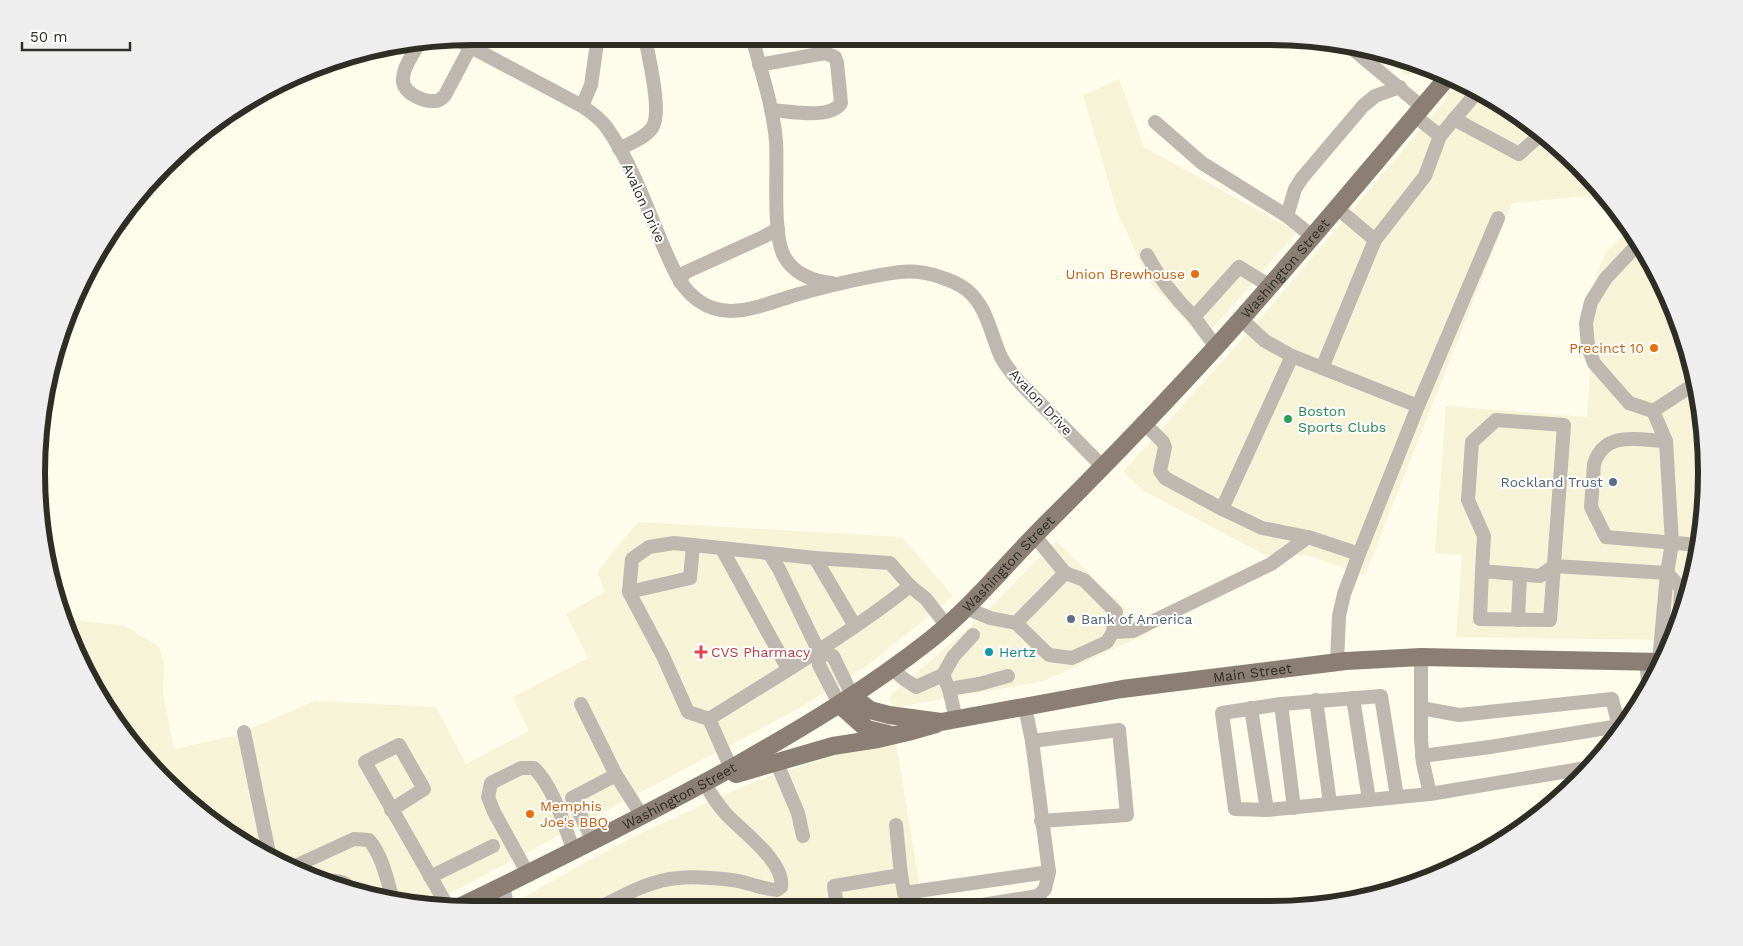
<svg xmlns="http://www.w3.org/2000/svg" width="1743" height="946" font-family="'Work Sans',sans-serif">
  <rect width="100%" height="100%" fill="#fefceb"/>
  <g fill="#f7f3d7">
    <path d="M1379,51H1383L1417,65L1408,76Z"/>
    <path d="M1119,79L1144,147L1297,232L1203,339L1151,284L1118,214L1083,95Z"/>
    <path d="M1460,83L1488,95L1558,144L1597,187L1589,196L1512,203L1365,575L1306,555H1265L1144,491L1123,472L1262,317Z"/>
    <path d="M1630,230L1662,280L1692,360L1706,444L1703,530L1684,613L1672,640L1456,637L1462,555L1435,553L1446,406L1587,417L1596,275L1606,252Z"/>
    <path d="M638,522L902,537L953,596L868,665L796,710L426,906L360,895L255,851L145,761L70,640L65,619L125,626L159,647L164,662L163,694L174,749L233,736L315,701L436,707L466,764L529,731L513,697L588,658L566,614L605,592L597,572Z"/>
    <path d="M1056,541L1150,632L1044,681L898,707L893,705L890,701L891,694L974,624Z"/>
    <path d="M896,742L923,907L814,908L812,899L795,908L516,909L519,900L577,867L631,838L728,793L768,777L809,764L837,755Z"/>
  </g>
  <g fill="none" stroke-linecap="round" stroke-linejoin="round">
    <g stroke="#bfb8b1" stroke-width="14">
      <path d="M752,37C761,71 773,106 776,141C778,170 772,233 784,256C794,274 812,281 832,283"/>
      <path d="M456,39L582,106C591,112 601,119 607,128C632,164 647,208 664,248C673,268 680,288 699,301C727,321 760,306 789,297C811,290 833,285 855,280C887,274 909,266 940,277C950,280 959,284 967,290C988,308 990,333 1001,357C1006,367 1014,376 1021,384L1102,466"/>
      <path d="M418,45C412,56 402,69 403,82C405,94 424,102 435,101C440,101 442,98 445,95L470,48"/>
      <path d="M1349,46L1422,107"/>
      <path d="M759,65L825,53L835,57L837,63L841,103C831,120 789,111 771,110"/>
      <path d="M582,106L591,85L598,36"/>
      <path d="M1454,119L1519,154L1542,133"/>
      <path d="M1155,122L1202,163L1287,216L1313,237"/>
      <path d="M1440,136L1478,91"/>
      <path d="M619,149C630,143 645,138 652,128C663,112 648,57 645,36"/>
      <path d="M1287,216L1295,189L1302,178L1363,106L1375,96L1400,87"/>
      <path d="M1375,240L1425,176L1440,136L1415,116"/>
      <path d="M1639,243L1606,278L1591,302L1586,323L1588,347L1594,363L1629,403L1653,411L1666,441L1672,543L1667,573L1659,662"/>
      <path d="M1147,255C1159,278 1175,298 1194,317"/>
      <path d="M680,282L684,273L763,237L778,229"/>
      <path d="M1241,319L1265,341L1292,356L1222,509L1262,528L1308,537L1359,554L1344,594L1339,616L1337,662"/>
      <path d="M1216,347L1194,317L1239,267L1270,286"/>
      <path d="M1292,356L1418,406L1359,554"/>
      <path d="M1322,368L1375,240L1337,208"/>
      <path d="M1418,406L1498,218"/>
      <path d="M1653,411L1696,383"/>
      <path d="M1144,423L1163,442L1165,447L1160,471L1165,478L1222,509"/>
      <path d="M1666,441C1638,440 1605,430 1594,464L1591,507L1606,537L1699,545"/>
      <path d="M722,549L788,669"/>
      <path d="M769,553L779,569L819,652V665L840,705"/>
      <path d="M815,558L855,626"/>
      <path d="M1482,571L1480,619L1550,620L1564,425L1496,420L1472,442L1468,500L1484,536L1482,571L1540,576L1554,566L1667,573L1681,588L1679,624"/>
      <path d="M629,592L690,578L693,545"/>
      <path d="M966,608L990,618L1016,623L1065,573L1034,535"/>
      <path d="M1518,620L1520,574"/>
      <path d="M1016,623L1049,655L1072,658L1107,642L1113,632L1116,612L1084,580L1065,573"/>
      <path d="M1113,632L1133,631L1271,564L1308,537"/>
      <path d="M819,652L833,656L853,697"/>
      <path d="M1421,657V739L1423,763L1430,794"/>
      <path d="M1646,662L1649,689"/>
      <path d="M891,668L904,679L916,687L943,675L949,689L956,719"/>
      <path d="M943,675L953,657L973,635"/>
      <path d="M949,689L979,684L1008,676"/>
      <path d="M1353,698L1369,800"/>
      <path d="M1316,700L1330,803"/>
      <path d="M581,704L616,775"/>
      <path d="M1281,704L1294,808"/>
      <path d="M1251,708L1267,810"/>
      <path d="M1421,708L1459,715L1612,699L1619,726"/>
      <path d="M709,719C777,676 847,636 910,586L926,599L947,626"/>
      <path d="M244,732L270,858"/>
      <path d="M1032,741L1119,730L1127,815L1041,821"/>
      <path d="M1422,756L1490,747L1619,726L1620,731"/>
      <path d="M776,761L798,813L803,836"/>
      <path d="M731,768L709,719L688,712L663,656L629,592L632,559L649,547L674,543L815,558L890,563L910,586"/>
      <path d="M1397,797L1381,696L1281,704L1222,713L1235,809L1267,810L1430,794L1592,767"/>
      <path d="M391,810L424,789L399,745L365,762L449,909"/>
      <path d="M896,825L901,875"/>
      <path d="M593,841L572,798L616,775L642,816"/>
      <path d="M293,867L354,839L369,840C383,857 387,880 393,900"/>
      <path d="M528,874L494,812L488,797L491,783L521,768H534C555,789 563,824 574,851"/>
      <path d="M430,877L493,846"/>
      <path d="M327,881C337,880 347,881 351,891"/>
      <path d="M503,886L508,909"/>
      <path d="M969,907L1038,896L1045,889L1049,872L1032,741L1025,707"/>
      <path d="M599,908C623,896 650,880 678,878C696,876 715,878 732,880C748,882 761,889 777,890L781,887C786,863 742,831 727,815C718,805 711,795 705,783"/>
      <path d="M837,908L834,886L901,875L904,893L1049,872"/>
    </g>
    <g stroke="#8b7f73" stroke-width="18">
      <path id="s1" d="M853,697L870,710L889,715L941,722L1122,689L1346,661L1421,657L1661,662"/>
      <path d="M840,705L867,729L888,734"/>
      <path d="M736,774L833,746L878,739L908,732L936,724"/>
      <path id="s2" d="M455,909C550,863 645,816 737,765C804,727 869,688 930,640C975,604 1010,559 1051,519C1107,463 1162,406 1215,348C1295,260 1370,168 1447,78"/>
    </g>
  </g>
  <g fill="#e8710a" stroke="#fff" stroke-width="2">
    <circle cx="1195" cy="274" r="5"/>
    <circle cx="1654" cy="348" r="5"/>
    <circle cx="530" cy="814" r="5"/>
  </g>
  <circle fill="#2e9e5b" stroke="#fff" stroke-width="2" cx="1288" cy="419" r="5"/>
  <g fill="#5c6f8a" stroke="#fff" stroke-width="2">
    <circle cx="1613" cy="482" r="5"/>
    <circle cx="1071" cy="619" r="5"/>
  </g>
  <path fill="#e0444e" stroke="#fff" stroke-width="2" d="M698.5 644.5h5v5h5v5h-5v5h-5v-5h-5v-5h5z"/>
  <circle fill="#0f9aa8" stroke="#fff" stroke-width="2" cx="989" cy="652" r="5"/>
  <g text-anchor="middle" stroke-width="4" stroke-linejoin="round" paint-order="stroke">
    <g font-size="14" fill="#2f2e26" stroke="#fff">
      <text transform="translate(644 203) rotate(66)" y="5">Avalon Drive</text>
      <text dy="5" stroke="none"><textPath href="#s2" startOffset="1061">Washington Street</textPath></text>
      <text transform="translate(1041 402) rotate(47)" y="5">Avalon Drive</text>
      <text dy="5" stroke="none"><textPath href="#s2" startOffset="656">Washington Street</textPath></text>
      <text dy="5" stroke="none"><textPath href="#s1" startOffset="409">Main Street</textPath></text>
      <text dy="5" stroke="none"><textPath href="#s2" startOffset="251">Washington Street</textPath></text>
    </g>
    <g font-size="14" fill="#c56008" stroke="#fff" text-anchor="end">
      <text x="1185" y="279">Union Brewhouse</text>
      <text x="1644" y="353">Precinct 10</text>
      <text x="540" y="811" text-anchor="start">Memphis<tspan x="540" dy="16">Joe's BBQ</tspan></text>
    </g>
    <g font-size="14" fill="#27864d" stroke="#fff" text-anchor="start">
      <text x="1298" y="416">Boston<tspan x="1298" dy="16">Sports Clubs</tspan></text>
    </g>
    <g font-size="14" fill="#4e5e75" stroke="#fff" text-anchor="end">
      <text x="1603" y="487">Rockland Trust</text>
      <text x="1081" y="624" text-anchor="start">Bank of America</text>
    </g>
    <g font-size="14" fill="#be3a42" stroke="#fff" text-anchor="start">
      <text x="711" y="657">CVS Pharmacy</text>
    </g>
    <g font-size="14" fill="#0d838f" stroke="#fff" text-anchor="start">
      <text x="999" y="657">Hertz</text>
    </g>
  </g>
  <path d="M0 0H1743V946H0ZM473 45H1270A428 428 0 0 1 1698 473V473A428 428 0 0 1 1270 901H473A428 428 0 0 1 45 473V473A428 428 0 0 1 473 45Z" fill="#eee" fill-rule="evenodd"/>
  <path fill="none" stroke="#2f2e26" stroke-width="6" d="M473 45H1270A428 428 0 0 1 1698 473V473A428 428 0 0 1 1270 901H473A428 428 0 0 1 45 473V473A428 428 0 0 1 473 45Z"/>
  <path d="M22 42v8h108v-8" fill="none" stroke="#2f2e26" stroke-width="2.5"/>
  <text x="30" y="42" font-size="15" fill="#2f2e26" stroke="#ffffff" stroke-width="4" paint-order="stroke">50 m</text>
</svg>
